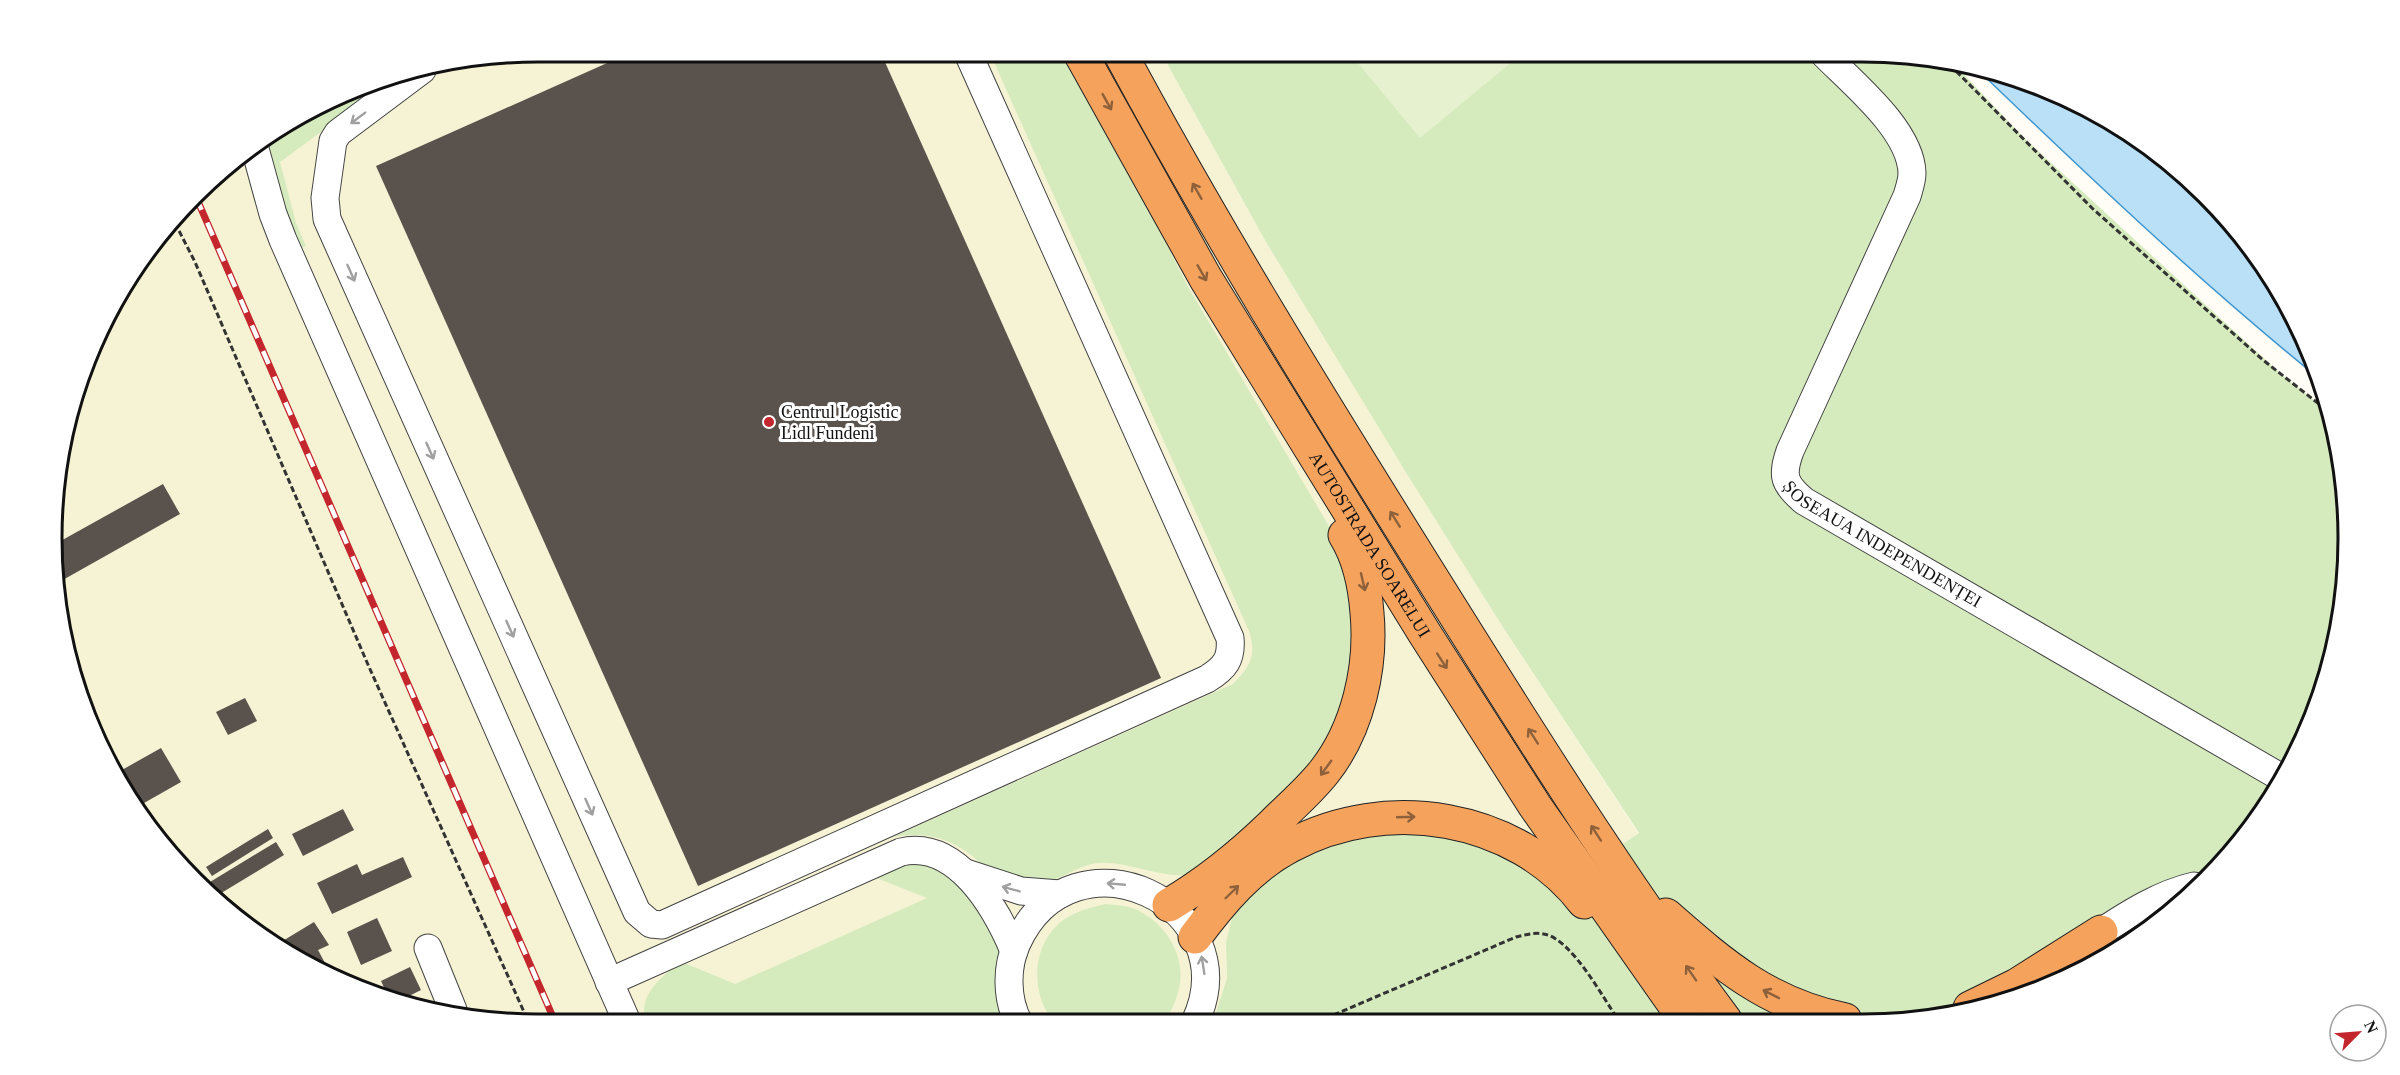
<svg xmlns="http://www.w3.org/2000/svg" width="2400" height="1075" font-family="Georgia,serif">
  <rect width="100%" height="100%" fill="#fffdf5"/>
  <path fill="#f6f3d4" d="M538,51H1160L1266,242L1506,632L1639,834L1560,887L1226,943L1227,978L1213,1022L538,1024L381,998L295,959L217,903L116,780L77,694L55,601L60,443L116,295L217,172L294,116L381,77Z"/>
  <g fill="#d5ebbd">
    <path d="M989,51H1070L1187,285L1350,562L1360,620L1345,712L1286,799L1188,875C1158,878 1129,861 1098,863C1075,865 1055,886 1032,883C1020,881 1002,878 992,872C984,868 978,860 971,855C946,836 923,832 893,837L1233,684C1250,666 1257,656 1249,631Z"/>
    <path d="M1160,51H1863L1957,67L2024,138L2147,251L2281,374L2333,415L2348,506L2345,601L2323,694L2267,808L2159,923L2049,987L1926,1020L1213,1022L1227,978L1226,943L1234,909L1270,873L1345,836L1408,829L1447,835L1508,854L1560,887L1639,833L1506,632L1407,474L1266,242Z"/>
    <path d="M400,74L280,162L296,223L306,246L299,249L282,208L265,137C301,111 357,81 400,74Z"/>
    <path d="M925,864L945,874L984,910L1002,953L1010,1023L647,1024C635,997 662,975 682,962L735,984L927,898L874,877L906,865Z"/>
    <path d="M1105,904C1113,905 1121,905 1129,907C1160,916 1185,951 1180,983C1178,998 1172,1009 1165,1022H1054C1030,994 1031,945 1062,921C1076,911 1089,908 1105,904Z"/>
  </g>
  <path fill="#e6f2cf" d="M1348,51H1525L1420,138Z"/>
  <path fill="#b9e0f7" stroke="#3f96cf" stroke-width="1.5" d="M1978,70L2019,77L2106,116L2184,172L2249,242L2299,323L2321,380C2201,283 2089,177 1978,70Z"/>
  <g fill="#5a524d">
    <path d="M634,51H880L1161,678L698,886L376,166Z"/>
    <path d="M163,484L180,514L61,581L56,572L57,543Z"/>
    <path d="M245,698L257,721L228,735L216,712Z"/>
    <path d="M161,748L181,782L137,807L113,775Z"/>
    <path d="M343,809L354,830L303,856L292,834Z"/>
    <path d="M268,829L273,838L212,876L206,867Z"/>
    <path d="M276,842L284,855L218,895L210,882Z"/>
    <path d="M403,857L412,877L332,914L317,883L357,864L362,875Z"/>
    <path d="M377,918L392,951L361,965L347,932Z"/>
    <path d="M314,922L329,945L318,950L332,976L295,959L276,945Z"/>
    <path d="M410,967L421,990L399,1001L390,1000L381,981Z"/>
  </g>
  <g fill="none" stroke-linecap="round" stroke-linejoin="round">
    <defs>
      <g id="minor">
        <path id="s1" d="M1821,51C1850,81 1911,129 1912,173C1912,181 1909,189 1907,196L1790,451C1781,476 1784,484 1804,501L2282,778"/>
        <path d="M422,70L338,133L333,141L325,198L327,219L637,912L651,924L662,925L1207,679C1225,668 1232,659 1230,638L967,51"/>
        <path d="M254,145L273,214L283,240L628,1024"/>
        <path d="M966,873L1021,891L1060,894"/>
        <path d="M2101,932C2130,913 2160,894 2194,886"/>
        <path d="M428,948L453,1010"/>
        <path d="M609,982L901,852C957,839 996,908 1014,951"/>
        <path d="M1019,1023C1006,999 1006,967 1017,943C1073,821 1250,905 1195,1022"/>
      </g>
      <g id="highway">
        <path id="s2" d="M1079,51L1206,279L1425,634L1535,806L1686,1021"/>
        <path d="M1119,51C1214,228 1320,399 1427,570C1522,722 1618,876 1725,1020"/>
        <path d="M1169,905C1208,882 1241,855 1273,824C1290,807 1309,791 1324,772C1358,729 1372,667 1367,613C1365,586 1360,559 1345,535"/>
        <path d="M1666,915C1724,966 1768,1004 1845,1020"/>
        <path d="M1195,937C1221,902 1250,867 1290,846C1385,794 1516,814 1584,902"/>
        <path d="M1970,1008L2017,985L2101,932"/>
      </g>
    </defs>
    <use href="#minor" stroke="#444" stroke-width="29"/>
    <use href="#highway" stroke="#222" stroke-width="35"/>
    <g stroke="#333" stroke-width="3" stroke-dasharray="6 3" stroke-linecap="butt">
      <path d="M1950,65L2093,209L2263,360L2333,415"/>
      <path d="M175,223L195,262L369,667L529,1023"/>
      <path d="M1317,1022L1516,937C1525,935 1535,932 1544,934C1572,939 1603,998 1619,1021"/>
    </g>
    <use href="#minor" stroke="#fff" stroke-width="27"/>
    <use href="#highway" stroke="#f5a25d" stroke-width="33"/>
    <defs>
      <path id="rail" d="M196,197L556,1024"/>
    </defs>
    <use href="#rail" stroke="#c4262e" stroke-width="7"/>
    <use href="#rail" stroke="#fff" stroke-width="4.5" stroke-dasharray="14" stroke-linecap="butt"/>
  </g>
  <defs><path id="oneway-shaft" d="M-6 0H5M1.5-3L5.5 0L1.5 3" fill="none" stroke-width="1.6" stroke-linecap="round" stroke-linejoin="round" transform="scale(1.5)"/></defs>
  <g stroke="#8e613b">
    <use href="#oneway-shaft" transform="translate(1107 102) rotate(61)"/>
    <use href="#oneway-shaft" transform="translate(1197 191) rotate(-120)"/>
    <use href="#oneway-shaft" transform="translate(1202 273) rotate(60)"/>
    <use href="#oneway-shaft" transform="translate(1395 519) rotate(-122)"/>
    <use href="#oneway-shaft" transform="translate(1363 582) rotate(77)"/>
    <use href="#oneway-shaft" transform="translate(1442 661) rotate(57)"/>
    <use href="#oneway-shaft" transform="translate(1533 736) rotate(-123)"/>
    <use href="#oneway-shaft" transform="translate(1326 768) rotate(126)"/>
    <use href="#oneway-shaft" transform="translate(1406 817) rotate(-2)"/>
    <use href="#oneway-shaft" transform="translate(1596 833) rotate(-123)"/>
    <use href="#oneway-shaft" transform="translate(1232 892) rotate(-44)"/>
    <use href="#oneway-shaft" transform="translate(1691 973) rotate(-125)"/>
    <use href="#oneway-shaft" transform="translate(1771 994) rotate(-153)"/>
  </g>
  <g stroke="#a0a0a0">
    <use href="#oneway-shaft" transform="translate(358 118) rotate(143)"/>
    <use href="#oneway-shaft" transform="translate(351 273) rotate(66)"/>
    <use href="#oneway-shaft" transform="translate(430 451) rotate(66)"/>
    <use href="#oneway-shaft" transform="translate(510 629) rotate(66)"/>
    <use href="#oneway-shaft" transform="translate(589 807) rotate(66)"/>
    <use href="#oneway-shaft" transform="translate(1116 884) rotate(-175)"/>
    <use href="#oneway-shaft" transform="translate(1011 889) rotate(-165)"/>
    <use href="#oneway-shaft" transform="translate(1203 965) rotate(-99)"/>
  </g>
  <circle fill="#c4262e" stroke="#fff" stroke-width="2" cx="769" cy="422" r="6"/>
  <g text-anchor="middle" stroke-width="6" stroke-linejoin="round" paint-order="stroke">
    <g font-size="18" fill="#111" stroke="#fff" text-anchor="start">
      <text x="781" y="418">Centrul Logistic<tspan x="781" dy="21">Lidl Fundeni</tspan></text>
    </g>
    <g font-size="18" fill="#111" stroke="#fff">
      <text dy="6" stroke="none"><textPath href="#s1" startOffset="606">ȘOSEAUA INDEPENDENȚEI</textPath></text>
      <text dy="6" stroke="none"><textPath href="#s2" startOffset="573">AUTOSTRADA SOARELUI</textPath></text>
    </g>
  </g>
  <path d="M0 0H2400V1075H0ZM538 62H1862A476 476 0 0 1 2338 538V538A476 476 0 0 1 1862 1014H538A476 476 0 0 1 62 538V538A476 476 0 0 1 538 62Z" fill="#fff" fill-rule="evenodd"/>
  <path fill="none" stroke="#111" stroke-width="3" d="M538 62H1862A476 476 0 0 1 2338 538V538A476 476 0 0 1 1862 1014H538A476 476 0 0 1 62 538V538A476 476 0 0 1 538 62Z"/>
  <g transform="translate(2358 1033) rotate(65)"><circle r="28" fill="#ffffff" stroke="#a0a0a0" stroke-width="1.5"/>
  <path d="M0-4.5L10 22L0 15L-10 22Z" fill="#c4262e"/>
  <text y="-9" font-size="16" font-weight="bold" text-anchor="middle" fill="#111111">N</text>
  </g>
</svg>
